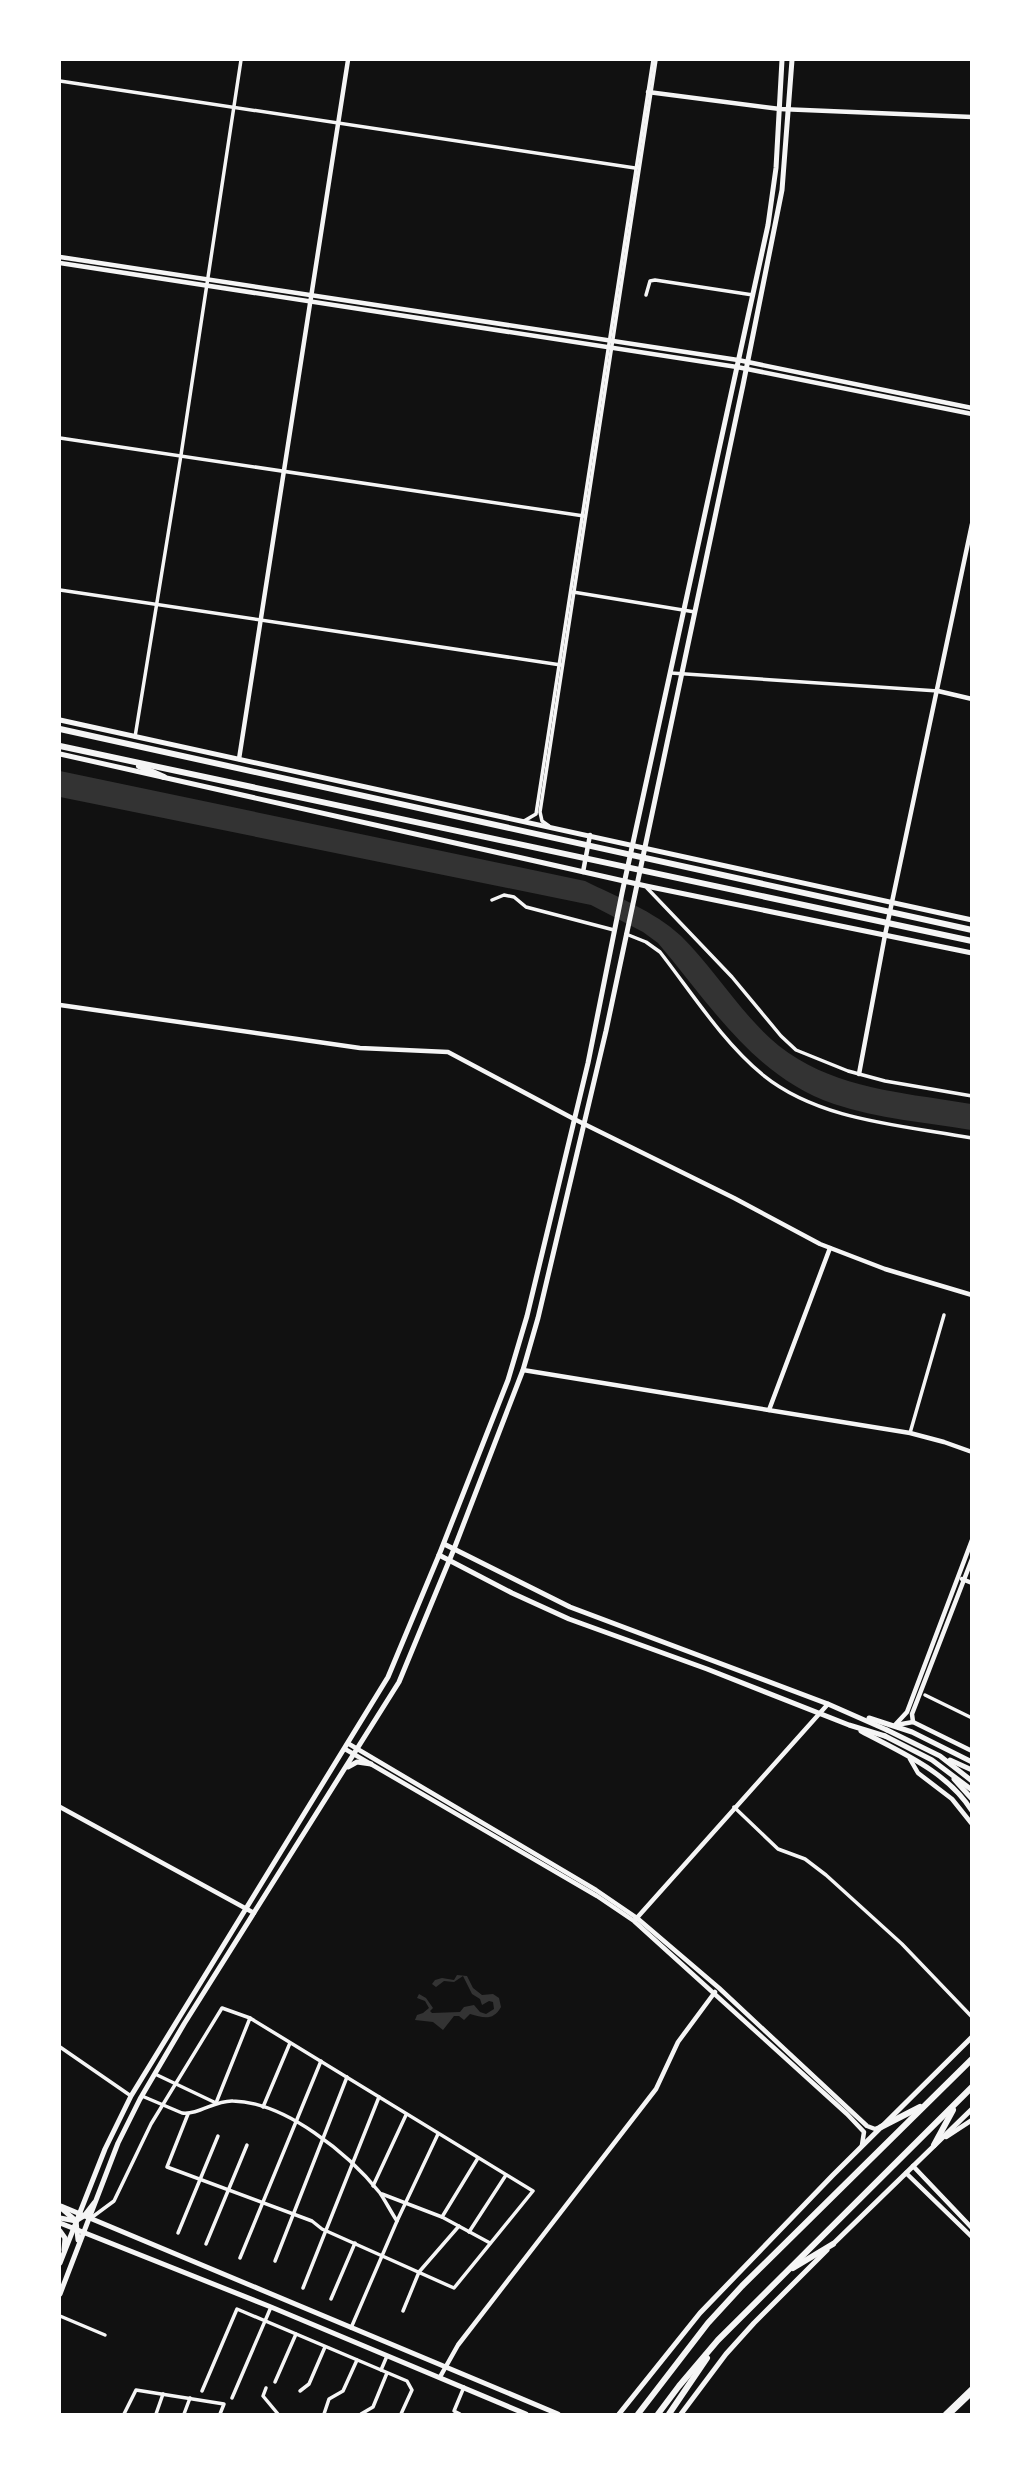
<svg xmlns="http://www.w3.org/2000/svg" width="1031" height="2474" font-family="Cabin,sans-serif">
  <rect width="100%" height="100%" fill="#111"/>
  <g fill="#333">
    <path d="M60,771L585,881C617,897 654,911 681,936C721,975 749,1030 798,1059C849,1090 913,1094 971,1104V1130C926,1122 878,1119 834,1104C754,1077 710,1004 658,943L643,932L591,905L60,797Z"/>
    <path d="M457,1975L467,1976L473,1988L482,1995L493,1994L499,1998L501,2007C493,2021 484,2018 470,2014L464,2020L459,2016H454L443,2030L433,2022L415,2020L417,2015L423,2013L429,2008L425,2001L417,1998L419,1994L426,1998L433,2008L430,2011L432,2013L460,2012L464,2007L474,2005L480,2012L486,2014L494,2009L493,2002L489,2001L482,2005L480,1999L472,1994L463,1976L454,1982L444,1981L436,1987L432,1984L435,1980L442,1978L454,1980Z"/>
  </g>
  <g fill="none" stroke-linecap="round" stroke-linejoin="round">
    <g stroke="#f5f5f5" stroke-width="3.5">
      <path d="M60,81L635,168"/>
      <path d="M646,295L650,281L655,280L753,295"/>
      <path d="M60,438L584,516"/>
      <path d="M60,590L561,665"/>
      <path d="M573,592L695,612"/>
      <path d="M671,673L938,691"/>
      <path d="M135,737L181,455L241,60"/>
      <path d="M524,821L536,814L653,60"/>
      <path d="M549,826L542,821L540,812L656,60"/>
      <path d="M647,888L732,977L781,1036L796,1050L848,1071L885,1081L972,1096"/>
      <path d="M492,900L504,895L514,897L526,907L614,930"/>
      <path d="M626,934L646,942L660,952C692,993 722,1041 763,1075C820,1121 902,1125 972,1138"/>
      <path d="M910,1433L944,1315"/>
      <path d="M925,1695L972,1718"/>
      <path d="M734,1807L778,1849L805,1859L826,1875L902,1944L972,2017"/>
      <path d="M60,2047L131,2096"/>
      <path d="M155,2074L216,2103L250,2018L533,2191L454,2288L322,2229L312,2221L167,2167L188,2114"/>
      <path d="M142,2096L182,2113C199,2115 215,2100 233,2101C285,2102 349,2154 380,2193C386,2202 391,2212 397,2221L351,2328"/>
      <path d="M263,2107L290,2043"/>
      <path d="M373,2186L406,2115"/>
      <path d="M382,2194L442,2217L490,2243"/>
      <path d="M442,2217L478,2158"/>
      <path d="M91,2218L114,2201L151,2124L222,2008L250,2018"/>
      <path d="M397,2221L438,2134"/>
      <path d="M469,2232L506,2175"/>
      <path d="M178,2233L218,2136"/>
      <path d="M206,2244L247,2145"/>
      <path d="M240,2258L321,2061"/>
      <path d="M275,2261L347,2077"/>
      <path d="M303,2288L379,2097"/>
      <path d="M331,2299L355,2243"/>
      <path d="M403,2311L419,2272L459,2226"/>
      <path d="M60,2316L105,2335"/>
      <path d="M381,2370L387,2356"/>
      <path d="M275,2382L296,2334"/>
      <path d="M266,2388L263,2396L278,2414"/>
      <path d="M202,2391L237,2309L407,2381L412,2390L401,2414"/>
      <path d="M300,2391L309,2384L325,2347"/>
      <path d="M232,2398L271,2307"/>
      <path d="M124,2414L136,2390L224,2404L220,2414"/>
      <path d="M156,2414L163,2394"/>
      <path d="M184,2414L190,2398"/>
      <path d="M324,2414L329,2399L343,2391L357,2360"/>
      <path d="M361,2414L373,2407L387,2373"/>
      <path d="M460,2414L454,2411L464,2387"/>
    </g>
    <g stroke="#f5f5f5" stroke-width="4.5">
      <path d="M648,92L780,109L972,117"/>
      <path d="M60,257L738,360L972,408"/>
      <path d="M60,263L737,367L972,414"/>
      <path d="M938,691L972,699"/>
      <path d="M239,759L348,60"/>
      <path d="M583,872L590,835"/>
      <path d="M60,1005L360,1048L448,1052L574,1119L734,1198L820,1244L885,1269L972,1295"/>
      <path d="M859,1074L885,935L972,524"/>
      <path d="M523,1370L910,1433L944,1442L972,1452"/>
      <path d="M769,1410L830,1248"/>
      <path d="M962,1579L972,1583"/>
      <path d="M913,1722L912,1714L972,1559"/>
      <path d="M895,1725L907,1712L972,1540"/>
      <path d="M896,1725L913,1722L972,1751"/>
      <path d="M349,1744L596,1890L637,1918L719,1988L867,2126L875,2129L880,2127"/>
      <path d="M345,1749L597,1896L634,1921L847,2114L864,2132L862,2145"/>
      <path d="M910,1759L918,1773L952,1799L972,1824"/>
      <path d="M60,1807L254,1913"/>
      <path d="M635,1920L828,1704"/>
      <path d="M946,2137L972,2120"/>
      <path d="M913,2166L972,2228"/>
      <path d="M906,2173L972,2237"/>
      <path d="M440,2377L458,2345L656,2089L678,2042L715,1992"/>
      <path d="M945,2414L972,2388"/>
      <path d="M950,2414L972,2393"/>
    </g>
    <g stroke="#f5f5f5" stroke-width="5">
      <path d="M444,1544L570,1607L828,1704L887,1730"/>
      <path d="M439,1555L512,1593L569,1619L707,1669L849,1725L885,1736"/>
      <path d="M869,1718L912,1732L972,1762"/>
      <path d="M861,1731C900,1752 947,1771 972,1811"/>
      <path d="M61,2206L558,2414"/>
      <path d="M60,2218L76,2221L84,2216L94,2203"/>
      <path d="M60,2223L271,2307L526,2414"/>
      <path d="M60,2231L65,2238L64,2250"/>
      <path d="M619,2414L700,2313L833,2175L972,2037"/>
      <path d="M681,2414L726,2354L754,2323L827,2250"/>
    </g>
    <g stroke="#f5f5f5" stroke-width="5">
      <path d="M60,720L972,920"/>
      <path d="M60,754L646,886L972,953"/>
      <path d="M887,1730L940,1756L972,1781"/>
      <path d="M885,1736L932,1760L972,1790"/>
      <path d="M950,1760L972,1770"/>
      <path d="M348,1767L357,1762L371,1764"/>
      <path d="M954,1779L972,1799"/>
      <path d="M60,2207L76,2221L78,2240"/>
      <path d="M833,2244L972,2109"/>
      <path d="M60,2263L105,2149L131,2096L388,1677L439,1555L508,1380L527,1316L588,1063L622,893L768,225L776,168L782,60"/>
      <path d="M60,2294L118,2143L140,2099L184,2024L399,1682L454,1549L523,1370L538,1318L606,1031L743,385L782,190L792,60"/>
    </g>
    <g stroke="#f5f5f5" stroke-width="6">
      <path d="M60,729L972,930"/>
      <path d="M60,746L972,941"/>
      <path d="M139,766L164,777"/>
      <path d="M881,2127L920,2107"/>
      <path d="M934,2145L953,2110"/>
      <path d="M793,2268L833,2244"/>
      <path d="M638,2414L708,2323L742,2286L972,2059"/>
      <path d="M658,2414L679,2386L718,2340L972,2087"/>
      <path d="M669,2414L707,2358"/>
    </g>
  </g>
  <rect width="1031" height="2474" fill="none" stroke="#ffffff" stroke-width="122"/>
</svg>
